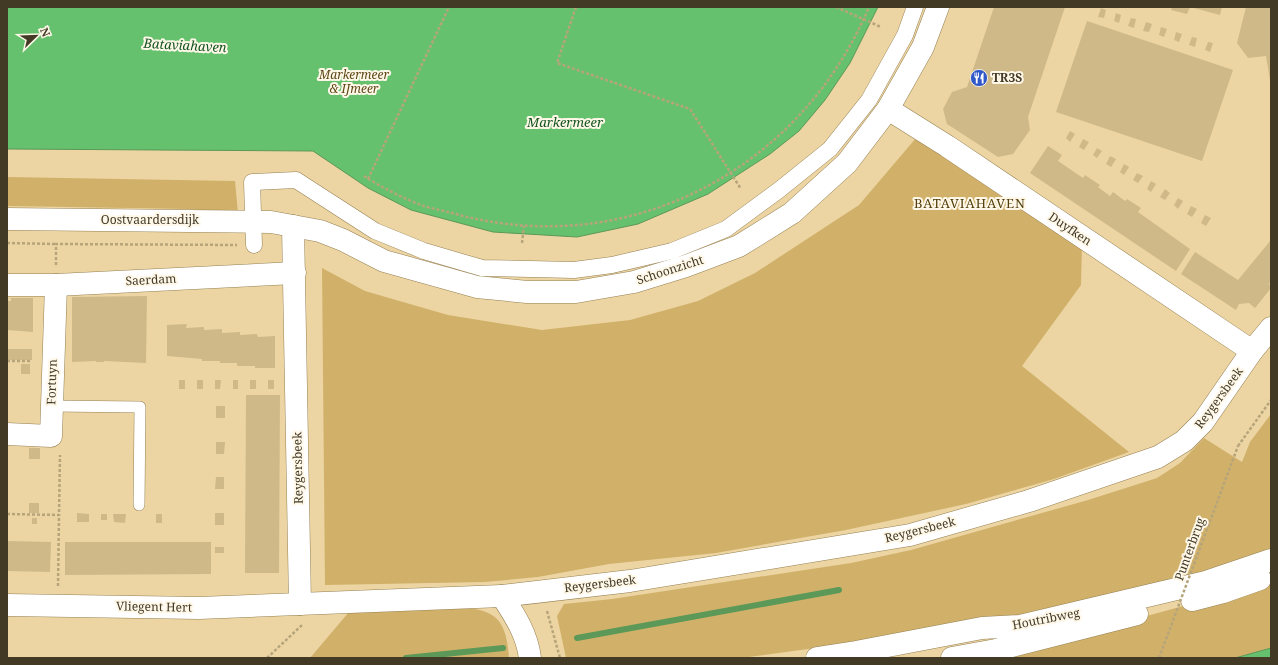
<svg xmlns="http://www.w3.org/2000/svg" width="1278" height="665" font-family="'Noto Serif',serif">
  <rect width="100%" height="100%" fill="#ecd5a3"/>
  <g fill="#d1b169">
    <path d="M916,138L1082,245L1081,285L1022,366L1129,452L1054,479L966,504L846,530L716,553L609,564L538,577L485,582L325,585L322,268L365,291L448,315L542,330L630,320L698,301L755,273L859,205Z"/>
    <path d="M7,177L235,181L238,213L188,209L7,206Z"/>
    <path d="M1271,414V553L1053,613L918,634L741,658H566L557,616L564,604L612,599L851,563L911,550L1088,500L1157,478L1180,463L1204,438L1242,462L1250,442Z"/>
    <path d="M1271,582V648L1235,658H993Z"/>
    <path d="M460,607C498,610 506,621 509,658H310L349,612Z"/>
  </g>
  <g fill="#66c16e" stroke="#5c9858">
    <path d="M7,7H878L850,63L825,100L799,131L770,154L708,194L638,224L577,237L493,232L411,210L368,188L313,151L7,149Z"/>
    <path d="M1271,648V658H1235Z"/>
  </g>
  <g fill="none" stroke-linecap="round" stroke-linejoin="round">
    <g stroke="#5c9858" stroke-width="6">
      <path d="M577,638L839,590"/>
      <path d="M406,658L503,648"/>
    </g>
  </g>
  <g fill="#cfb988">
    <path d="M994,7H1065L1028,117L1030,130L1013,154L998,157L947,124L943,109L952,92L967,87Z"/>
    <path d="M1172,7H1190L1187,14L1171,10Z"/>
    <path d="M1190,7H1222L1220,15Z"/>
    <path d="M1246,7H1271V86L1266,56L1248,58L1237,43Z"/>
    <path d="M1101,8L1106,10L1104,18L1098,17Z"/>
    <path d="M1116,13L1121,15L1119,23L1114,21Z"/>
    <path d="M1131,18L1136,19L1134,28L1128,26Z"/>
    <path d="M1087,21L1233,70L1202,161L1056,112Z"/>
    <path d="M1146,22L1152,24L1149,32L1143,31Z"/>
    <path d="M1161,27L1167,29L1164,37L1159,35Z"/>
    <path d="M1176,32L1182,34L1179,42L1174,40Z"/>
    <path d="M1192,37L1197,38L1195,47L1189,45Z"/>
    <path d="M1208,42L1213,43L1210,52L1205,50Z"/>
    <path d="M1070,131L1075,134L1070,142L1066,138Z"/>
    <path d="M1083,139L1089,142L1084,150L1079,147Z"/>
    <path d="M1048,146L1062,155L1058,161L1083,178L1085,175L1100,185L1098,187L1110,196L1113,192L1125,201L1127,199L1141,208L1138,212L1190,249L1176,271L1030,173Z"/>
    <path d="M1097,148L1102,151L1097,158L1093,155Z"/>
    <path d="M1110,156L1116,159L1111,167L1106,164Z"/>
    <path d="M1124,164L1129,167L1124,175L1120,172Z"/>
    <path d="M1137,173L1143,176L1138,183L1133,180Z"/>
    <path d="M1151,181L1156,184L1151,192L1147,189Z"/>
    <path d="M1165,189L1170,193L1165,200L1160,197Z"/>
    <path d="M1178,198L1183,201L1178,209L1174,205Z"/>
    <path d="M1191,206L1197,209L1192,217L1187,214Z"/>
    <path d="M1205,215L1211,218L1206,226L1201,223Z"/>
    <path d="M1271,240V282L1269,284L1271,288L1255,308L1249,303L1239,304L1236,310L1181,274L1195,252L1238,280Z"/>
    <path d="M147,296L146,363L104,361V362H96V361L72,362V297Z"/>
    <path d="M11,298H33V332L7,330V301H11Z"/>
    <path d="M187,324L186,328L204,327V330L222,329V333L240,332V335L257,334L258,337L275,336V368H255V366H237V363H220V361H202V359L167,356V325Z"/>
    <rect x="7" y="349" width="25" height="11"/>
    <rect x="21" y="364" width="9" height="10"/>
    <rect x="179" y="380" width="6" height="9"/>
    <rect x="197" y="380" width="6" height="9"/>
    <path d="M215,380H221L220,389H215Z"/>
    <rect x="233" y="380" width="5" height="9"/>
    <rect x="250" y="380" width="6" height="9"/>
    <rect x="268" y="380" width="6" height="9"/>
    <path d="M246,395H280L279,573H245Z"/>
    <rect x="216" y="406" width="9" height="12"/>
    <path d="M216,442H225L224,454H216Z"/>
    <rect x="29" y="448" width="11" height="11"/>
    <path d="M216,477H224V489H215Z"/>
    <rect x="29" y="503" width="10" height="10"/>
    <path d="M77,513L89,514V522H77Z"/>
    <rect x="215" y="513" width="9" height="12"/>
    <rect x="101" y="514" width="6" height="6"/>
    <path d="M113,514H126L125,523L114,522Z"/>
    <rect x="156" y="514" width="6" height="9"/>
    <rect x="32" y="518" width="5" height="6"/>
    <path d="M7,541L51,542L50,572L7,571Z"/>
    <path d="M65,542H211V574L65,575Z"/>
    <rect x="215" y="547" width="9" height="6"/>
  </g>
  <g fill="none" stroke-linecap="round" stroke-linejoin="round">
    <defs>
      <path id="service" d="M52,406L140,407L139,505"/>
      <path id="pedestrian" d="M254,245L252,182L296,180L375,231L424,251L482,268L574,270L612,265L672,251L726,229L779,190L830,149L869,100L905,35L915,7"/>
      <g id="minor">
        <path d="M888,109L947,146L1252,351"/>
        <path d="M293,226L300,604"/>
        <path d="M7,285H56L295,273"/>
        <path d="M7,434L51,436L56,285"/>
        <path d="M502,596L630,581L910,535L1029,501L1158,457L1184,441L1203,422L1252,351L1271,328"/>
        <path d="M7,605L199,608L502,596C515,616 527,634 530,658"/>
      </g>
      <path id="tertiary" d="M7,219L271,222L320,231L343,240L384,261L477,287L527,292H576L634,282L686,266L739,246L792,213L847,163L888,109L923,47L938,7"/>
      <g id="secondary">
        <path d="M1192,600L1223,592L1260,579"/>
        <path d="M817,658L856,652L982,628L1020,626L1206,582L1271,560"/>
        <path d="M952,658L996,650L1137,614"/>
      </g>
    </defs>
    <use href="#service" stroke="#968052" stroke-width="12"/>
    <use href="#pedestrian" stroke="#968052" stroke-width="17"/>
    <use href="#minor" stroke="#968052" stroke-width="23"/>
    <use href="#tertiary" stroke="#968052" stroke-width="23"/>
    <use href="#secondary" stroke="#968052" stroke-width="23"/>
    <g stroke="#b6a47b" stroke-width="2.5" stroke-dasharray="3 2" stroke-linecap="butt">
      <path d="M576,7L557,63L690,109L741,189"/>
      <path d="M836,7L881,27"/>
      <path d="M364,176C381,187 406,200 424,206C437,210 450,212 463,216C634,258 801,168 869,7"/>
      <path d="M368,179L449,7"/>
      <path d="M7,243L56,244V243"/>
      <path d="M522,243L524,226"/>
      <path d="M56,265V244L237,245"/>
      <path d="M7,361H32"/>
      <path d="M1238,446L1271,400"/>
      <path d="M7,514L59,515L60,455"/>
      <path d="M58,586L59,515"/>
      <path d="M547,611L560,658"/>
      <path d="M267,658L302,625"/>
    </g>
    <use href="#service" stroke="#fff" stroke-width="11"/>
    <use href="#pedestrian" stroke="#fff" stroke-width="16"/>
    <use href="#minor" stroke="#fff" stroke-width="22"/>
    <use href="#tertiary" stroke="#fff" stroke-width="22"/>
    <use href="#secondary" stroke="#fff" stroke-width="22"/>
    <path stroke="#b6a47b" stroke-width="2.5" stroke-dasharray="3 2" stroke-linecap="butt" d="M1159,658L1238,446"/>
  </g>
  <defs>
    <symbol id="restaurant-disc" viewBox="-11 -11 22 22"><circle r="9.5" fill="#3158c8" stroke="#fff8e9"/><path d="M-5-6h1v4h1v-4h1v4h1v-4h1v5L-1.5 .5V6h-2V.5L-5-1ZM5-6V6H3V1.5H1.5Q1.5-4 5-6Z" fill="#fff"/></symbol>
  </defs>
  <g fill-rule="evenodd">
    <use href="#restaurant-disc" x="969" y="68" width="20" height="20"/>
  </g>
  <g text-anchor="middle" stroke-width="4" stroke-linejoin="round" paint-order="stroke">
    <g font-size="12" font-style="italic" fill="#5c4716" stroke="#fff8e9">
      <text x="354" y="79">Markermeer<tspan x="354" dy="14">&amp; IJmeer</tspan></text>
    </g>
    <g font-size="12" font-weight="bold" fill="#433a26" stroke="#fff8e9" text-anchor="start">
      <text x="992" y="82">TR3S</text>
    </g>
    <g font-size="12" fill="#433a26" stroke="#fff8e9">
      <text x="150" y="224">Oostvaardersdijk</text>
      <text transform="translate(1070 229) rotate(34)" y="4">Duyfken</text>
      <text transform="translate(670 270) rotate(-18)" y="4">Schoonzicht</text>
      <text transform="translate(151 280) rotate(-3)" y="4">Saerdam</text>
      <text transform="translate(52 382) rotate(-88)" y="4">Fortuyn</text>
      <text transform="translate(1219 398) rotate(-54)" y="4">Reygersbeek</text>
      <text transform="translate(298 468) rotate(-91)" y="4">Reygersbeek</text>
      <text transform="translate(920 530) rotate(-14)" y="4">Reygersbeek</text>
      <text transform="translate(1190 549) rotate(-70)" y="4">Punterbrug</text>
      <text transform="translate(600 584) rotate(-7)" y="4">Reygersbeek</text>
      <text transform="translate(154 607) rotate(1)" y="4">Vliegent Hert</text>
      <text transform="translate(1046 619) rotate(-11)" y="4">Houtribweg</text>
    </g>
    <g font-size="13" font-style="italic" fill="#14541e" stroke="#fff8e9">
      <text transform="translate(185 45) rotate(3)" y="5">Bataviahaven</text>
      <text x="565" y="127">Markermeer</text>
    </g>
    <g font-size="13" letter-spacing="1" fill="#523f0d" stroke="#fff8e9">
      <text x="970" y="208">BATAVIAHAVEN</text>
    </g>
  </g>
  <rect width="1278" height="665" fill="none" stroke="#433a26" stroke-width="16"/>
  <g transform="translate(36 36) rotate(67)" stroke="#fff8e9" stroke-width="3" paint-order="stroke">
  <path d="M0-3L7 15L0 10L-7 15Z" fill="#433a26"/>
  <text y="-6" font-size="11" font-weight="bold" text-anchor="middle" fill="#433a26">N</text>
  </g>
</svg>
